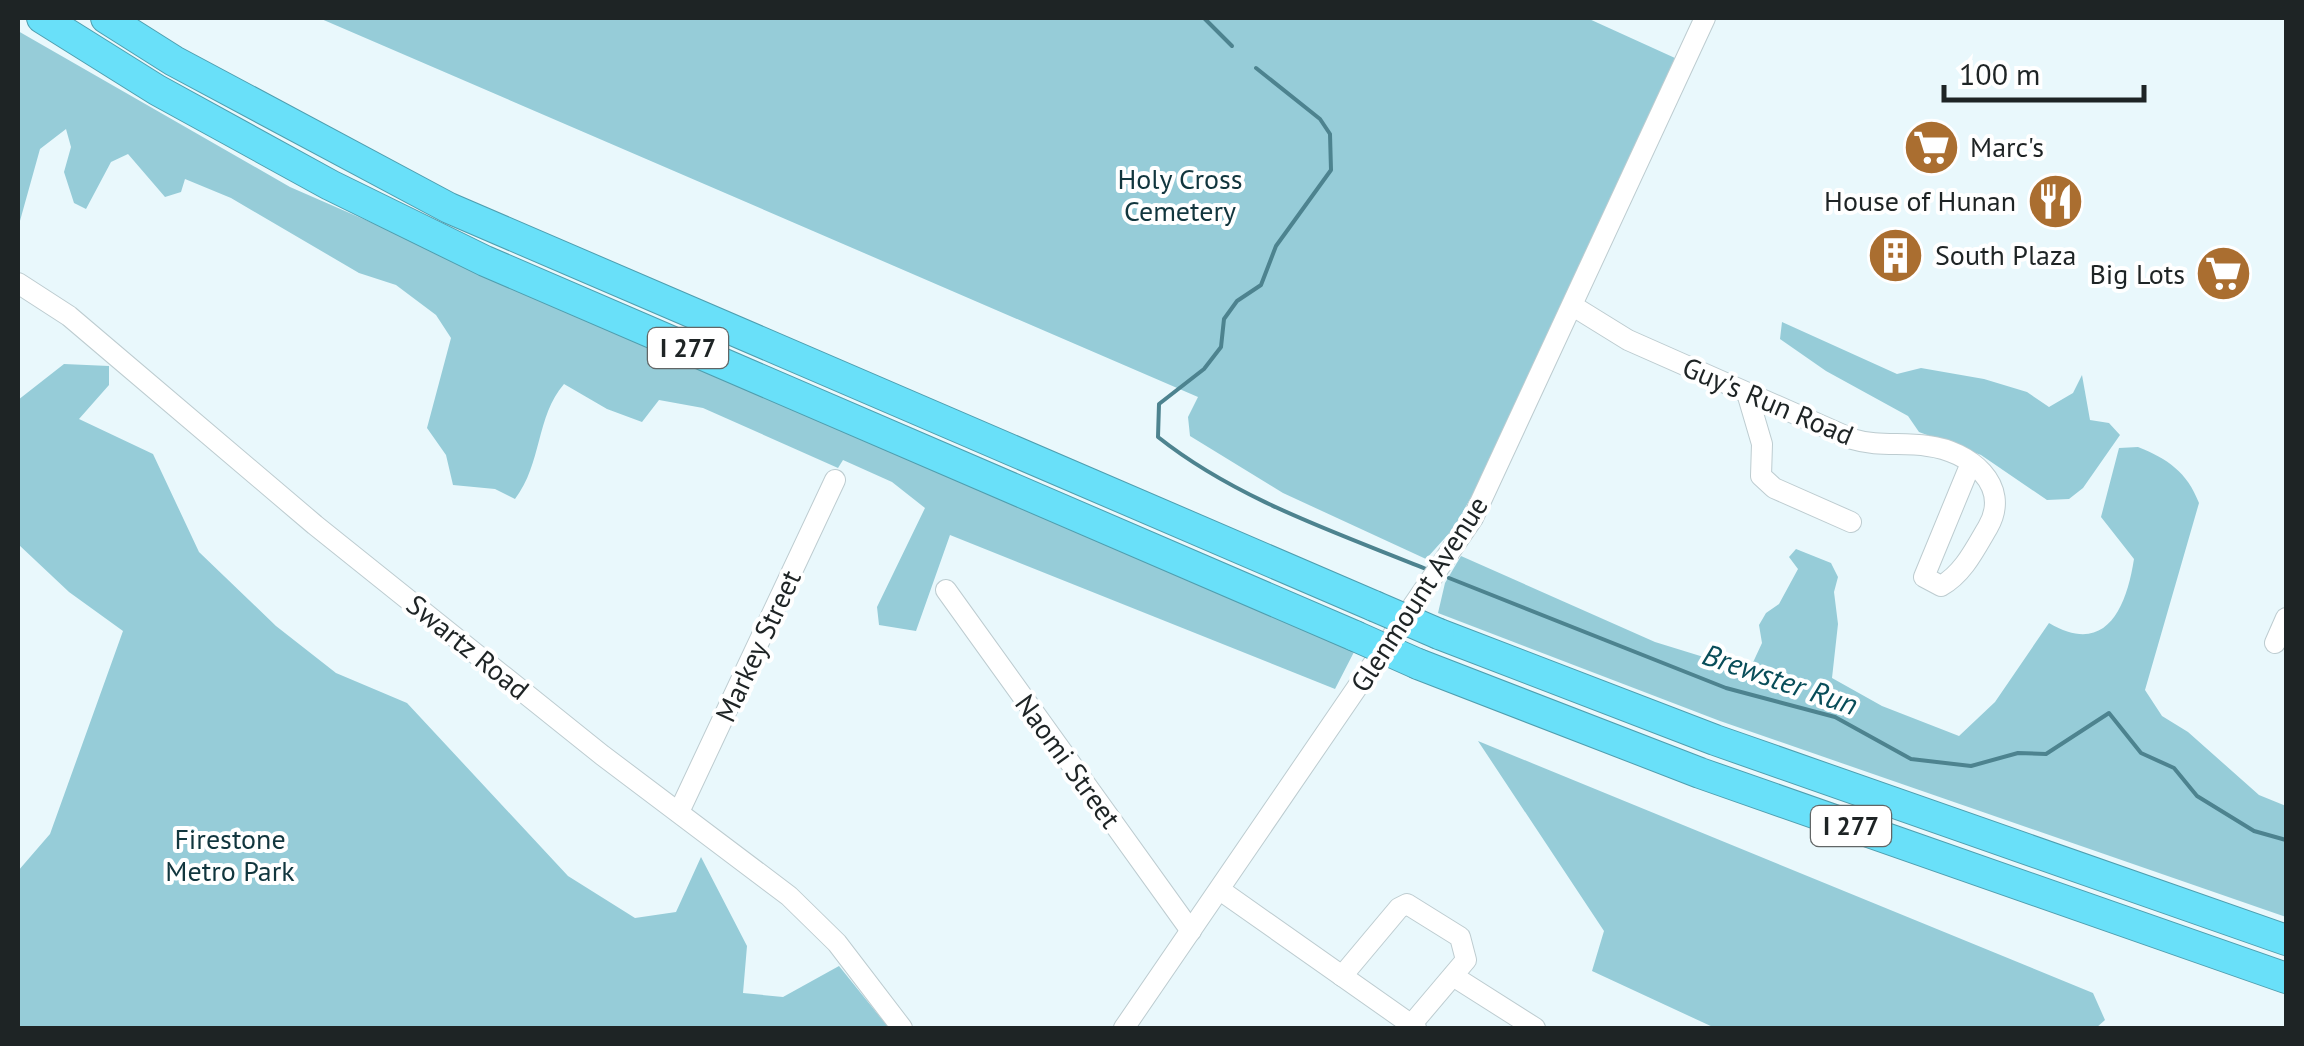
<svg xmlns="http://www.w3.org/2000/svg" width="2304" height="1046" font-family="'PT Sans',sans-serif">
  <rect width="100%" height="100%" fill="#e9f8fc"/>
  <g fill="#96ccd8">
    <path d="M319,18H1587L1675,58L1494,457L1453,529L1426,559L1283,493L1190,436L1188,417L1198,397Z"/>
    <path d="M18,31L290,187L1354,652L1335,689L950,535L916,631L879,625L877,607L925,508L892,482L843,460L838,468L703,408L659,400L642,422L607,409L564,384C536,416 542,464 515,499L495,489L453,485L446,455L427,428L451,338L436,315L396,285L359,273L231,198L185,179L181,192L165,197L128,154L111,162L86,209L74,203L64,172L71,147L66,129L40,149L18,228Z"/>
    <path d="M1782,322L1897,374L1921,368L1984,379L2027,392L2049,407L2073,393L2082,375L2090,420L2109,423L2120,435L2083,488L2069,499L2047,500L1981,455L1919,432L1908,416L1826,371L1780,339Z"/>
    <path d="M64,364L109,366V385L79,419L153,454L199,552L276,626L336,673L407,703L568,876L635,918L676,912L701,857L747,946L743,993L783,997L839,966L889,1028H18V871L50,834L123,631L69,592L18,544V400Z"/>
    <path d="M2138,447C2168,459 2187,472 2199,503L2145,690L2162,716L2188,732L2259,795L2286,806V917L1720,721L1438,613L1445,583L1461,556L1655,642L1749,671L1762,643L1759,625L1766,613L1779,604L1798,569L1789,557L1796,549L1831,563L1838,577L1834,592L1838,624L1832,678L1882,706L1959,736L1995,702L2049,623C2105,656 2126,610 2134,559L2101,517L2119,448Z"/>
    <path d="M1478,741L2093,993L2105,1020L2096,1028H1715L1592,971L1604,931Z"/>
  </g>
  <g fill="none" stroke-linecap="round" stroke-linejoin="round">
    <g stroke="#4d838f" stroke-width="4">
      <path d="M1204,18L1232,46"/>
      <path d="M1256,68L1320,119L1330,134L1331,170L1276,246L1261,285L1237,301L1224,319L1221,347L1204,369L1159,404L1158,437C1236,499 1335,532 1426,569"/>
      <path d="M1449,578L1726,688L1835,717L1911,759L1971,766L2018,753L2046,754L2109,713L2141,753L2174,768L2197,796L2254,831L2286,840"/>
    </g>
    <defs>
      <g id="minor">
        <path d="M18,283L69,316L315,525L602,755L789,896L837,943L902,1028"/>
        <path d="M1573,306L1628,340L1852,439C1878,447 1901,442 1928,446C1969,451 2012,485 1988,527C1975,549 1963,574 1941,586L1924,577L1971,463"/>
        <path d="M1747,393L1762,444L1761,476L1774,488L1851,522"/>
        <path d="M946,590L1191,931"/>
        <path d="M2275,643L2286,618"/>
        <path d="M679,812L835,480"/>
        <path d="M1220,890L1416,1028"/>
        <path d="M1342,976L1399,908L1407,904L1460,937L1466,960L1411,1025"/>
        <path d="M1453,976L1535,1028"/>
        <path d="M1124,1028L1473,518L1705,18"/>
      </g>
      <g id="highway">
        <path d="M42,18L157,90L330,185L485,261L1355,636"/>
        <path d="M106,18L174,61L449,208L1374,606"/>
        <path d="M1439,634L1715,740L2286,940"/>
        <path d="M1418,664L1700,773L2286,978"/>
      </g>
    </defs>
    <use href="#minor" stroke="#bdccd0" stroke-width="22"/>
    <use href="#highway" stroke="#4f9eaf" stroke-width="32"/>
    <use href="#minor" stroke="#fff" stroke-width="20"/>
    <use href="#highway" stroke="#69e0f9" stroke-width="30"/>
    <defs>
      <g id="highway-bridge">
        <path d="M1374,606L1439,634"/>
        <path d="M1355,636L1418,664"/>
      </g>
    </defs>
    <use href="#highway-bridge" stroke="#4f9eaf" stroke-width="32" stroke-linecap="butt"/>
    <use href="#highway-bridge" stroke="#69e0f9" stroke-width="30"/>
  </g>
  <defs>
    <symbol id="supermarket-disc" viewBox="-11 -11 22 22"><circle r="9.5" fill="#aa6e30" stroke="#fff"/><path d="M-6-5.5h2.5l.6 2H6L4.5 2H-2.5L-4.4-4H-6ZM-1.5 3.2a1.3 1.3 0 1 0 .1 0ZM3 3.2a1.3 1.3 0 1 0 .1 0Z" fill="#fff"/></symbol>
    <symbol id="restaurant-disc" viewBox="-11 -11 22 22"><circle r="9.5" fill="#aa6e30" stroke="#fff"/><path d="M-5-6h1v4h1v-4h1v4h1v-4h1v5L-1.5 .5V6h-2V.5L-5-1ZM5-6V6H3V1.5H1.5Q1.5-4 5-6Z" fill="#fff"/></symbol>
    <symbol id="building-disc" viewBox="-11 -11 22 22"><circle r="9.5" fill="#aa6e30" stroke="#fff"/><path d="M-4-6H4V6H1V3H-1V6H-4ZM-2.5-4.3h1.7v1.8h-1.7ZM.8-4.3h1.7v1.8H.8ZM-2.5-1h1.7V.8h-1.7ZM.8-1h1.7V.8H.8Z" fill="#fff"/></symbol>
  </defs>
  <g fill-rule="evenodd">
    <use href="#supermarket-disc" x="1900" y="116" width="63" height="63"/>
    <use href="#restaurant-disc" x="2024" y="170" width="63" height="63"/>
    <use href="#building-disc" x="1864" y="224" width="63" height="63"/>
    <use href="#supermarket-disc" x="2192" y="242" width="63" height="63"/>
  </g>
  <g text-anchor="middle" stroke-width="8" stroke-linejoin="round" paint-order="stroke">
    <g fill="#fff" stroke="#626666" stroke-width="2.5">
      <rect x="648" y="328" width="80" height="40" rx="8"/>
      <rect x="1811" y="806" width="80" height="40" rx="8"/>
    </g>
    <g font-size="25" font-weight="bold" fill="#1e2425">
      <text x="688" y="357">I 277</text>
      <text x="1851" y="835">I 277</text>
    </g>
    <g font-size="28" fill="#1e2425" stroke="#fff" text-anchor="start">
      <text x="1970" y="157">Marc's</text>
      <text x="2016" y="211" text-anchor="end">House of Hunan</text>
      <text x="1935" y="265">South Plaza</text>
      <text x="2185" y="284" text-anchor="end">Big Lots</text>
    </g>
    <g font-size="28" fill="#11363e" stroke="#fff">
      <text x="1180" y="189">Holy Cross<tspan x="1180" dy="32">Cemetery</tspan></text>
      <text x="230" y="849">Firestone<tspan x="230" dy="32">Metro Park</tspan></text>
    </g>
    <g font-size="28" fill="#1e2425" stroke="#fff">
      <text transform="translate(1768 401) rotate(23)" y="10">Guy's Run Road</text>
      <text transform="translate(1419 594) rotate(-57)" y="10">Glenmount Avenue</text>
      <text transform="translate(758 646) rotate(-65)" y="10">Markey Street</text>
      <text transform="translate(468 647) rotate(39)" y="10">Swartz Road</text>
      <text transform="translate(1068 761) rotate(54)" y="10">Naomi Street</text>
    </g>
    <g font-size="30" font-style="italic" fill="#084d59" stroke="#fff">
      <text transform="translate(1780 680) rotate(19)" y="10">Brewster Run</text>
    </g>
  </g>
  <rect width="2304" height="1046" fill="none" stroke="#1e2425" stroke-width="40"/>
  <path d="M1944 85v15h200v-15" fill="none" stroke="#1e2425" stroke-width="5"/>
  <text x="1959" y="85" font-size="30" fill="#1e2425" stroke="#ffffff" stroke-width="8" paint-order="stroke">100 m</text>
</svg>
